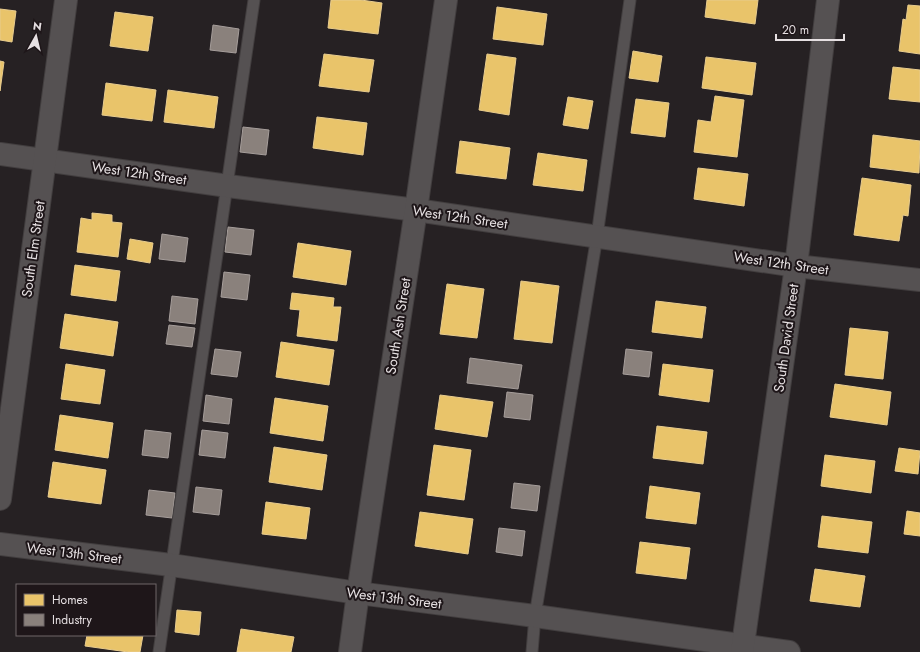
<svg xmlns="http://www.w3.org/2000/svg" width="920" height="652" font-family="Jost,sans-serif">
  <rect width="100%" height="100%" fill="#262123"/>
  <g fill="#e9c46a" stroke="#e8cc8e">
    <path d="M331,0H361L382,3L378,34L328,28Z"/>
    <path d="M707,0H758L755,24L705,17Z"/>
    <path d="M908,5L920,6V54L899,51L903,19L906,20Z"/>
    <path d="M497,7L547,14L543,45L493,39Z"/>
    <path d="M0,9L16,11L12,42L0,40Z"/>
    <path d="M115,12L153,17L148,51L110,46Z"/>
    <path d="M633,51L662,56L658,82L629,78Z"/>
    <path d="M324,54L374,60L369,92L319,86Z"/>
    <path d="M487,54L516,58L509,115L479,110Z"/>
    <path d="M706,57L756,63L752,95L702,88Z"/>
    <path d="M0,61L4,62L0,91Z"/>
    <path d="M893,67L920,70V102L889,99Z"/>
    <path d="M106,83L156,90L152,121L102,115Z"/>
    <path d="M168,90L218,97L214,128L164,122Z"/>
    <path d="M715,96L744,100L737,157L694,152L698,120L711,122Z"/>
    <path d="M568,97L593,101L588,129L563,125Z"/>
    <path d="M636,99L669,103L665,137L631,133Z"/>
    <path d="M317,117L367,123L363,155L313,148Z"/>
    <path d="M873,135L920,141L919,173L870,167Z"/>
    <path d="M460,141L510,148L506,179L456,173Z"/>
    <path d="M538,153L587,160L583,191L533,185Z"/>
    <path d="M698,168L748,174L744,206L694,199Z"/>
    <path d="M862,178L911,185L908,216L903,215L899,241L854,235Z"/>
    <path d="M92,213L112,215V222L122,223L118,257L77,252L81,218L92,220Z"/>
    <path d="M130,239L153,243L150,263L127,259Z"/>
    <path d="M298,243L351,251L346,285L293,277Z"/>
    <path d="M75,265L120,271L116,301L71,295Z"/>
    <path d="M521,281L559,286L552,343L514,339Z"/>
    <path d="M447,284L484,289L477,338L440,334Z"/>
    <path d="M292,293L334,298L333,307H341L337,341L297,336L300,310L290,309Z"/>
    <path d="M656,301L706,307L702,338L652,332Z"/>
    <path d="M65,314L118,322L113,356L60,348Z"/>
    <path d="M850,328L888,332L883,379L845,375Z"/>
    <path d="M281,342L334,350L329,385L276,377Z"/>
    <path d="M66,364L105,370L100,404L61,399Z"/>
    <path d="M663,364L713,370L709,402L659,395Z"/>
    <path d="M835,384L891,392L887,425L830,417Z"/>
    <path d="M440,395L493,402L487,437L435,429Z"/>
    <path d="M275,398L328,406L323,441L270,433Z"/>
    <path d="M60,415L113,423L108,458L55,450Z"/>
    <path d="M657,426L707,432L703,464L653,458Z"/>
    <path d="M434,445L471,450L464,500L427,495Z"/>
    <path d="M274,447L327,455L322,490L269,482Z"/>
    <path d="M899,448L920,451L918,474L895,471Z"/>
    <path d="M825,455L875,461L871,493L821,486Z"/>
    <path d="M53,462L106,470L101,504L48,497Z"/>
    <path d="M650,486L700,493L696,524L646,518Z"/>
    <path d="M266,502L310,508L306,539L262,534Z"/>
    <path d="M907,511L920,513V536L904,534Z"/>
    <path d="M420,512L473,519L468,554L415,546Z"/>
    <path d="M822,516L872,522L868,553L818,547Z"/>
    <path d="M640,542L690,548L686,579L636,573Z"/>
    <path d="M815,569L865,576L860,607L810,601Z"/>
    <path d="M177,610L201,612L199,635L175,632Z"/>
    <path d="M241,629L294,637L291,652H237Z"/>
    <path d="M87,635H143L140,652H128L85,646Z"/>
  </g>
  <g fill="#8a817c" stroke="#a69e9b">
    <path d="M213,25L239,29L236,53L210,50Z"/>
    <path d="M243,127L269,130L266,155L240,152Z"/>
    <path d="M228,227L254,230L251,255L225,252Z"/>
    <path d="M162,234L188,238L185,262L159,259Z"/>
    <path d="M224,272L250,275L247,300L221,297Z"/>
    <path d="M172,296L198,299L195,324L169,321Z"/>
    <path d="M169,325L195,328L192,347L166,344Z"/>
    <path d="M215,349L241,352L237,377L211,374Z"/>
    <path d="M626,349L652,352L649,377L623,374Z"/>
    <path d="M470,358L522,365L518,389L467,383Z"/>
    <path d="M507,392L533,395L530,420L504,417Z"/>
    <path d="M206,395L232,399L229,424L203,421Z"/>
    <path d="M145,430L171,433L168,458L142,455Z"/>
    <path d="M202,430L228,433L225,458L199,455Z"/>
    <path d="M514,483L540,486L537,511L511,508Z"/>
    <path d="M196,487L222,490L219,515L193,512Z"/>
    <path d="M149,490L175,493L172,518L146,515Z"/>
    <path d="M499,528L525,531L522,556L496,552Z"/>
  </g>
  <g fill="none" stroke-linecap="round" stroke-linejoin="round">
    <defs>
      <g id="service">
        <path d="M159,652L254,0"/>
        <path d="M532,652L535,616L597,236L630,0"/>
      </g>
      <g id="minor">
        <path d="M0,154L228,186L416,210L796,266L920,280"/>
        <path d="M0,499L66,0"/>
        <path d="M0,544L171,565L358,593L535,616L789,652"/>
        <path d="M350,652L358,593L416,210L446,0"/>
        <path d="M742,652L796,266L828,0"/>
      </g>
    </defs>
    <use href="#service" stroke="#423e3f" stroke-width="13"/>
    <use href="#minor" stroke="#423e3f" stroke-width="24"/>
    <use href="#service" stroke="#555152" stroke-width="11"/>
    <use href="#minor" stroke="#555152" stroke-width="22"/>
  </g>
  <g text-anchor="middle" stroke-width="4" stroke-linejoin="round" paint-order="stroke">
    <g font-size="14" fill="#e6e0e2" stroke="#1e1619">
      <text transform="translate(139 173) rotate(8)" y="5">West 12th Street</text>
      <text transform="translate(460 217) rotate(8)" y="5">West 12th Street</text>
      <text transform="translate(33 249) rotate(-82)" y="5">South Elm Street</text>
      <text transform="translate(781 263) rotate(8)" y="5">West 12th Street</text>
      <text transform="translate(398 326) rotate(-81)" y="5">South Ash Street</text>
      <text transform="translate(786 338) rotate(-82)" y="5">South David Street</text>
      <text transform="translate(74 553) rotate(7)" y="5">West 13th Street</text>
      <text transform="translate(394 598) rotate(7)" y="5">West 13th Street</text>
    </g>
  </g>
  <rect x="16" y="584" width="140" height="52" fill="#1e1619" stroke="#6e6769"/>
  <rect x="24" y="594" width="20" height="12" fill="#e9c46a" stroke="#6e6769"/>
  <text x="52" y="604" font-size="12" fill="#e6e0e2">Homes</text>
  <rect x="24" y="614" width="20" height="12" fill="#8a817c" stroke="#6e6769"/>
  <text x="52" y="624" font-size="12" fill="#e6e0e2">Industry</text>
  <g transform="translate(36 36) rotate(8)" stroke="#1e1619" stroke-width="3" paint-order="stroke">
  <path d="M0-3L7 15L0 10L-7 15Z" fill="#e6e0e2"/>
  <text y="-6" font-size="11" font-weight="bold" text-anchor="middle" fill="#e6e0e2">N</text>
  </g>
  <path d="M776 34v6h68v-6" fill="none" stroke="#e6e0e2" stroke-width="2"/>
  <text x="782" y="34" font-size="12" fill="#e6e0e2" stroke="#1e1619" stroke-width="3" paint-order="stroke">20 m</text>
</svg>
